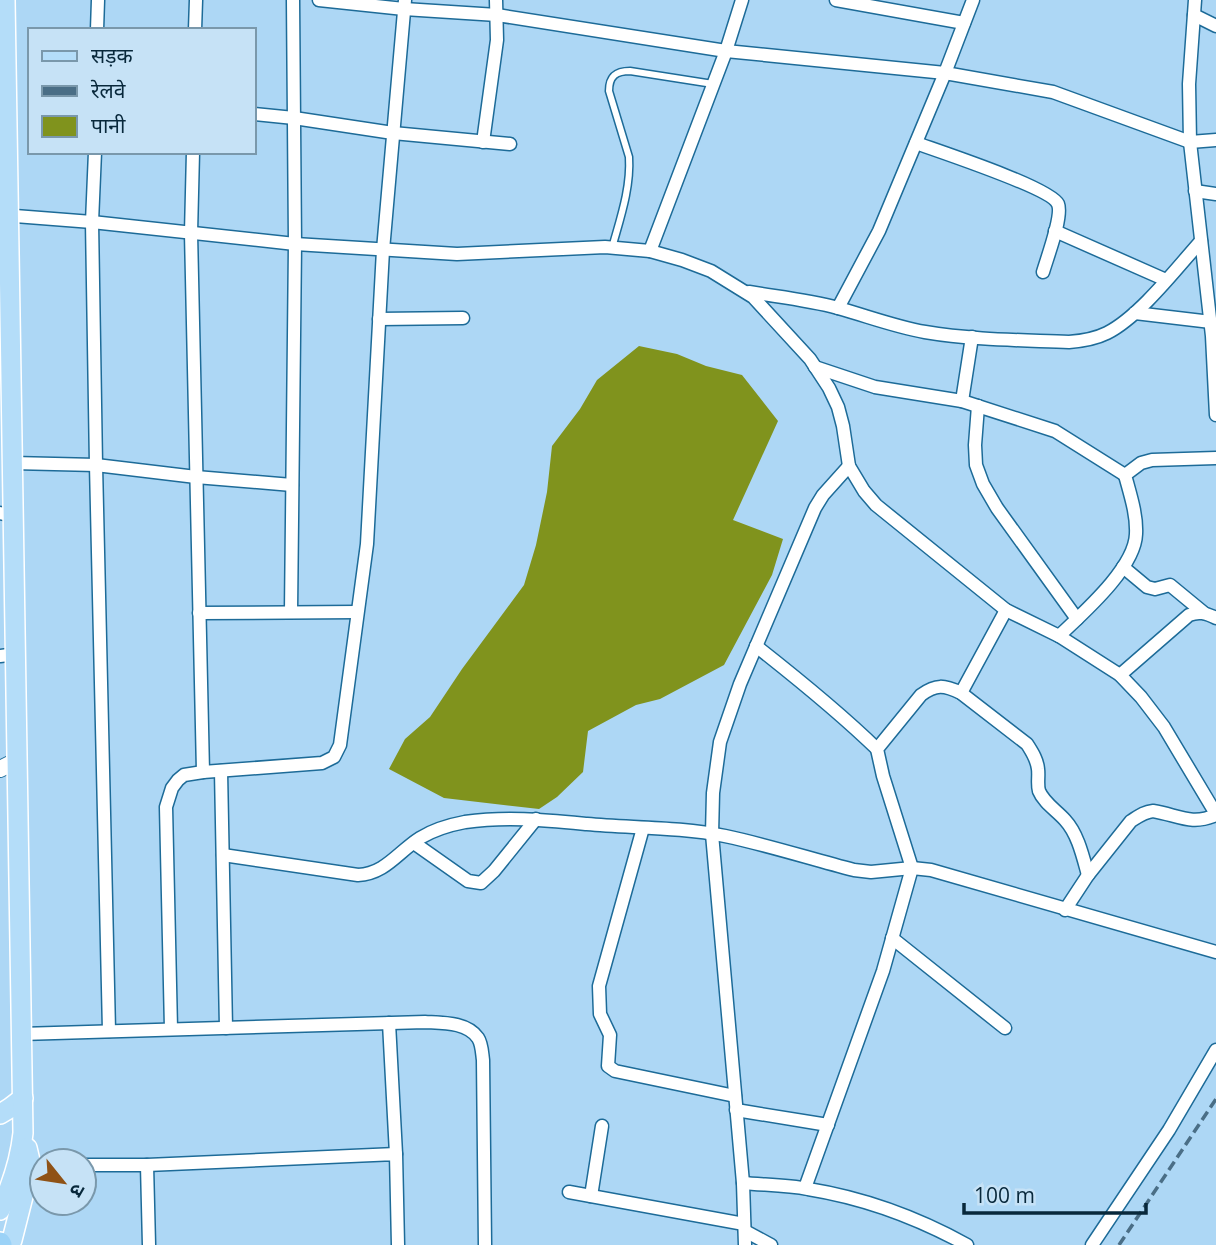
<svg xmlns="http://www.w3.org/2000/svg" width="1216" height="1245" font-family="'Open Sans','Noto Sans Devanagari',sans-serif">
  <rect width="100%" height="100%" fill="#add7f5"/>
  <path fill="#80931d" d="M639,346L677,354L706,366L742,375L778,421L733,520L783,539L772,575L724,665L660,699L636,705L588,731L583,772L557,797L539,809L444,798L389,769L405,739L430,717L462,669L524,585L536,545L547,492L552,446L580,409L597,380Z"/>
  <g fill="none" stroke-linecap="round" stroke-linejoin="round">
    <defs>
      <path id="service" d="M612,248C620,219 631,188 629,157L609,91C609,76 616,71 630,71L713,84"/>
      <g id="minor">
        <path d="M319,0L404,9L497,15L726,51L945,73L1053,92L1190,142L1216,140"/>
        <path d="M836,0L964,23"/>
        <path d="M1195,0L1189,84L1190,142L1212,336L1216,415"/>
        <path d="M1194,15L1216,26"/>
        <path d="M97,30L98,0"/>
        <path d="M195,30L196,0"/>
        <path d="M254,114L294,118L393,133L510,144"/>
        <path d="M483,142L497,40L496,0"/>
        <path d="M916,143C938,151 1051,188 1058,204C1063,216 1047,258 1043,272"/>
        <path d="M95,152L92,222L96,465L109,1031"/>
        <path d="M193,152L191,233L203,772"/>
        <path d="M1195,191L1216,194"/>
        <path d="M2,215L92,222L295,244L457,254L605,247L650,251L682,260L711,271L753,297L810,359L829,388L838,407L843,426L849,466L864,491L876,505L1006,610L1059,636L1120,675L1141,697L1164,727L1216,814"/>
        <path d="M1055,231L1166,280"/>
        <path d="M650,251L726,51L742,0"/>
        <path d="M749,292C779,297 809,300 838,308C867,316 896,327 925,332C972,340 1022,340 1069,342C1082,341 1095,339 1107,333C1139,317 1176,269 1201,241"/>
        <path d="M838,308L879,231L945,73L973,0"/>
        <path d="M1135,313L1211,322"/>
        <path d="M379,319L463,318"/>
        <path d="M815,367L875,387L962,401L1055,431L1125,475"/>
        <path d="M962,401L972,337"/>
        <path d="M978,406L975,445L976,465L983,484L997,508L1077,619"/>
        <path d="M13,463L96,465L196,477L292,485"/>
        <path d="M0,513L14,516"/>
        <path d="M1123,567L1147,587L1155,589L1170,585L1204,613"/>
        <path d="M291,612L295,244L293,0"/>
        <path d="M199,613L357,612"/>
        <path d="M1059,636C1083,613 1135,568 1136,534C1137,514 1130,494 1125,475L1141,463L1152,460L1216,458"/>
        <path d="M756,646C798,679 839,712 877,749"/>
        <path d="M0,656L16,654"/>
        <path d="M1120,675L1189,615C1199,611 1206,613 1216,618"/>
        <path d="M961,693L1006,610"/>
        <path d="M221,771L226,1028"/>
        <path d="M643,828L599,986L600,1014L610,1035L608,1066L615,1071L735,1096"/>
        <path d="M414,843L468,881L481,883L494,871L536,819"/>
        <path d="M223,855L358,875C385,874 398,852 420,838C433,830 449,825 465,822C506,816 545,820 587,824C631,828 681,827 725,836C768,845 811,859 854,870L871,872L912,868L931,870L1216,952"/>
        <path d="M1065,910L1088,875L1131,821C1139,816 1144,812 1153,811C1178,815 1191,826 1216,815"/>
        <path d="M892,938L1005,1028"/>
        <path d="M389,1023L396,1154"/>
        <path d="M171,1029L166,807L172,788L178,780L184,775L203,772L322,763L334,757L340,745L367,544L383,250L405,0"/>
        <path d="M21,1034L425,1022C443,1023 467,1022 478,1038C482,1044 482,1053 483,1060L485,1245"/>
        <path d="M736,1110L828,1125"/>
        <path d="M84,1165H147L396,1154L398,1245"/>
        <path d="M147,1165L149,1245"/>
        <path d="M743,1183C764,1185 787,1185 808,1189C864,1198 918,1218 967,1245"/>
        <path d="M805,1188L883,971L912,868L883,776L877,749L921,695C936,684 944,685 961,693L1027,744C1032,752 1037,759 1038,769C1039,776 1037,784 1039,791C1044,803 1056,810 1065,820C1078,834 1083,857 1088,875"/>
        <path d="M569,1192L744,1224"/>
        <path d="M591,1196L602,1126"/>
        <path d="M745,1231L771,1245"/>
        <path d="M745,1245L743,1183L712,834L713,793L720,742L740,684L815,508L823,495L849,466"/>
        <path d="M1092,1245L1169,1130L1216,1050"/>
      </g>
      <path id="tertiary" d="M0,769L18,760"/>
      <g id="primary">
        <path d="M0,1114L10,1108L23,1098"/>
        <path d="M0,1210C12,1185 20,1161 23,1133L5,0"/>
        <path d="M12,1240L31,1165L27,1148"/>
      </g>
      <path id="trunk" d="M0,1243L1,1245"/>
    </defs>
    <use href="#service" stroke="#1d6b98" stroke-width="9"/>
    <use href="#minor" stroke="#1d6b98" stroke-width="15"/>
    <use href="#tertiary" stroke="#1d6b98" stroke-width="18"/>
    <use href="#primary" stroke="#fff" stroke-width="22"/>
    <use href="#trunk" stroke="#fff" stroke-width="24"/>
    <use href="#service" stroke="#fff" stroke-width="6"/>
    <use href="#minor" stroke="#fff" stroke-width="12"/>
    <use href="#tertiary" stroke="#fff" stroke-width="16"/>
    <use href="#primary" stroke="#b4ddf9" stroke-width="19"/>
    <use href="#trunk" stroke="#9bd2f7" stroke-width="21"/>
    <path stroke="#4a6e86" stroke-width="3.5" stroke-dasharray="10 5" stroke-linecap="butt" d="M1119,1245L1216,1099"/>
  </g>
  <rect x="28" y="28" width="228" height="126" fill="#c6e2f6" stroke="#7a98ab" stroke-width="2"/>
  <rect x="42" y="51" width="35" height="10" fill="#b4ddf9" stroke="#7a98ab" stroke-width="2"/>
  <text x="91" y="63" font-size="21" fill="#08283b">सड़क</text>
  <rect x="42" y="86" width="35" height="10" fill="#4a6e86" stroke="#7a98ab" stroke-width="2"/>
  <text x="91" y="98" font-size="21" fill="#08283b">रेलवे</text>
  <rect x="42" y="116" width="35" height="21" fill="#80931d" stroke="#7a98ab" stroke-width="2"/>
  <text x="91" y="133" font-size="21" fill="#08283b">पानी</text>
  <g transform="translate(63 1182) rotate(120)"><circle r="33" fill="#c6e2f6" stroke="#7a98ab" stroke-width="2"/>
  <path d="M0-5L12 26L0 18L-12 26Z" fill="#8f5216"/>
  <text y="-10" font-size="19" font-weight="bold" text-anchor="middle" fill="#08283b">उ</text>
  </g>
  <path d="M964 1203v10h182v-10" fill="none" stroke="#08283b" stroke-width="3.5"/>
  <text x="974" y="1203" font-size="21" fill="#08283b" stroke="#c6e2f6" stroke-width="5" paint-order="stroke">100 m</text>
</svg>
